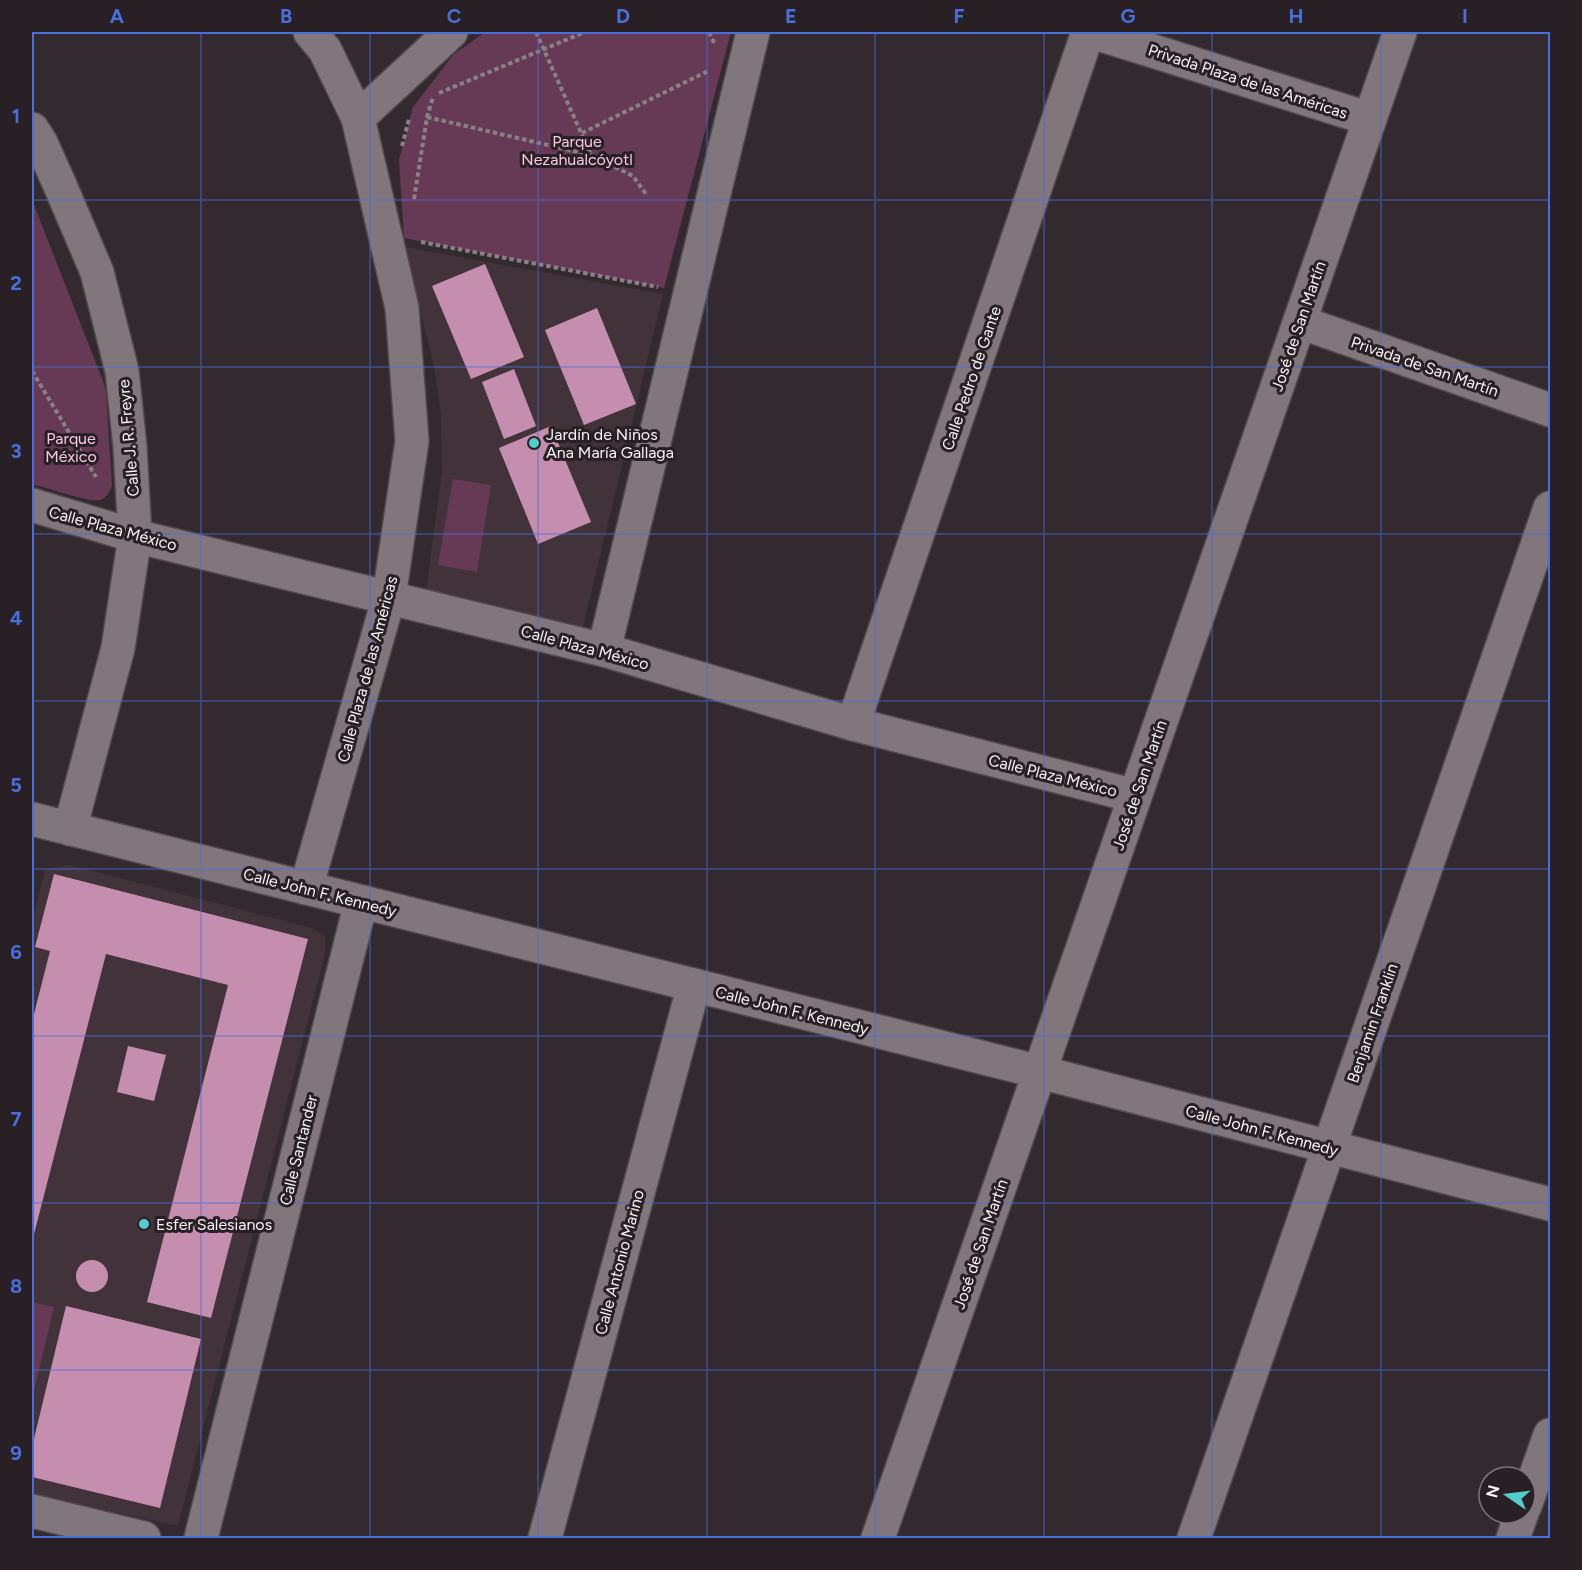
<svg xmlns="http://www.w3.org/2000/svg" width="1582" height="1570" font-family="Figtree,sans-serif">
  <rect width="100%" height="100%" fill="#332a2f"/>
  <g fill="#42333b">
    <path d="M405,247L663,294L581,635L426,591L442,472L441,414L434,366Z"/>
    <path d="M70,865L312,928L325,936V954L178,1526L32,1494V923L45,870Z"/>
  </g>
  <g fill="#663954">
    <path d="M485,32H731L664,288L404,238L399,160L413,107L453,55Z"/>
    <path d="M32,200L103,381L106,392L112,486C110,491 107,498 100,500C90,503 45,487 32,484Z"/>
    <path d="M453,479L491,485L477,572L438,565Z"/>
    <path d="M32,1302L54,1307L32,1399Z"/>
  </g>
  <g fill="#c68eae">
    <path d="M485,264L524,357L471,379L432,286Z"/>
    <path d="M597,308L636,404L584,425L545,330Z"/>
    <path d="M514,369L536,426L504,439L482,382Z"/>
    <path d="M551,426L591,522L538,544L499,448Z"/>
    <path d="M54,874L308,939L211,1318L147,1302L228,985L106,954L32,1242V1022L50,951L35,947Z"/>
    <path d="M128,1046L166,1055L154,1101L117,1092Z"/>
    <circle cx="92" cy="1276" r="16"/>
    <path d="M66,1306L201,1339L160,1508L32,1477V1447Z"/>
  </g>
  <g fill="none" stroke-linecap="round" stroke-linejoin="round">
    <defs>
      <g id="minor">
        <path d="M1092,32L1370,119"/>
        <path d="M358,118L451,32"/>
        <path d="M32,129L41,143L59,183L97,272L122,371L130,447L135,536L118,648L70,829"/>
        <path d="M1300,322L1550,410"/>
        <path d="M32,505L135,536L604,650L853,724L1135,796"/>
        <path d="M604,650L753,32"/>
        <path d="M853,724L1088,32"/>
        <path d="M32,819L1040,1072L1550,1204"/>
        <path d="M306,888L389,597L412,441L402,308L358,118L325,50L310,32"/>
        <path d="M1525,1506L1550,1435"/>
        <path d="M32,1511L144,1538"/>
        <path d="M201,1538L361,902"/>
        <path d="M545,1538L694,985"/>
        <path d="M878,1538L1400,32"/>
        <path d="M1194,1538L1550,508"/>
        <path d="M1513,1538L1522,1513"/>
      </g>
    </defs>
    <use href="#minor" stroke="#4f494c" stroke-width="36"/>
    <g stroke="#888084" stroke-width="4" stroke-dasharray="4.5 3" stroke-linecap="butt">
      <path d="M536,32L591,155"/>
      <path d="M709,32L715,45"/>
      <path d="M439,93L585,32"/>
      <path d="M427,117L591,155L633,176L646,194"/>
      <path d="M582,133L708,71"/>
      <path d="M402,146L409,119"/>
      <path d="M414,199L427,117L433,97"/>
      <path d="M421,242L658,287"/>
      <path d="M32,371L96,477"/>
    </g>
    <use href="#minor" stroke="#81767c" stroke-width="33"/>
  </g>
  <path fill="none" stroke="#496fde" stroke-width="1.5" stroke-opacity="0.55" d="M201,32V1538M370,32V1538M538,32V1538M707,32V1538M875,32V1538M1044,32V1538M1212,32V1538M1381,32V1538M32,200H1550M32,367H1550M32,534H1550M32,701H1550M32,869H1550M32,1036H1550M32,1203H1550M32,1370H1550"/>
  <g fill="#53cdcb" stroke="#292025" stroke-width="2">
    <circle cx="534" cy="443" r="6"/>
    <circle cx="144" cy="1224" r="6"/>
  </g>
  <g text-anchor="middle" stroke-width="6" stroke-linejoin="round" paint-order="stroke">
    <g font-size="16" fill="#f8f2f5" stroke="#292025">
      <text transform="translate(1248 81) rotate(18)" y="6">Privada Plaza de las Américas</text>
      <text transform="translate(1298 326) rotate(-71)" y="6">José de San Martín</text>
      <text transform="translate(1425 366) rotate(19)" y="6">Privada de San Martín</text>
      <text transform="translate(971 378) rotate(-71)" y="6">Calle Pedro de Gante</text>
      <text transform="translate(128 438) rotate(-95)" y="6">Calle J. R. Freyre</text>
      <text transform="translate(113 528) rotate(15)" y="6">Calle Plaza México</text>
      <text transform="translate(585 647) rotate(15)" y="6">Calle Plaza México</text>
      <text transform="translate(367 669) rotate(-75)" y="6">Calle Plaza de las Américas</text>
      <text transform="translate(1053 775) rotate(14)" y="6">Calle Plaza México</text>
      <text transform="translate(1139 785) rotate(-71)" y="6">José de San Martín</text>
      <text transform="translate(320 892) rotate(14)" y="6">Calle John F. Kennedy</text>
      <text transform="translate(792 1010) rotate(14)" y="6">Calle John F. Kennedy</text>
      <text transform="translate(1372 1023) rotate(-71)" y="6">Benjamin Franklin</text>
      <text transform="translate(1262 1130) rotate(15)" y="6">Calle John F. Kennedy</text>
      <text transform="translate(298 1150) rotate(-76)" y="6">Calle Santander</text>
      <text transform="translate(980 1244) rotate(-71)" y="6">José de San Martín</text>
      <text transform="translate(619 1262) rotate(-75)" y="6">Calle Antonio Marino</text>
    </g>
    <g font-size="16" fill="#f9c7e3" stroke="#292025">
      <text x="577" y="147">Parque<tspan x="577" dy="18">Nezahualcóyotl</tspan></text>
      <text x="71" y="444">Parque<tspan x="71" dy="18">México</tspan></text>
    </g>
    <g font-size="16" fill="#f8f2f5" stroke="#292025" text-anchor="start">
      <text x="546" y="440">Jardín de Niños<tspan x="546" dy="18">Ana María Gallaga</tspan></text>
      <text x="156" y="1230">Esfer Salesianos</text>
    </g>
  </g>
  <rect width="1582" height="1570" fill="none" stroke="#292025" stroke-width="66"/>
  <g transform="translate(1507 1495) rotate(284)"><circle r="28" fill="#292025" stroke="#7c7478" stroke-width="1.5"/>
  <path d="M0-4.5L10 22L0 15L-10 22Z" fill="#53cdcb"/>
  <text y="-9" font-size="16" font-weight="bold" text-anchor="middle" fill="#f8f2f5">N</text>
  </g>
  <rect x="33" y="33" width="1516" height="1504" fill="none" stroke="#496fde" stroke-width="2"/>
  <g font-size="20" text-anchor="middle" font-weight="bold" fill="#496fde">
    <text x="117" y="23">A</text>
    <text x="286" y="23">B</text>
    <text x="454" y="23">C</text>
    <text x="623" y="23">D</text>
    <text x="791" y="23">E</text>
    <text x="959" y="23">F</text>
    <text x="1128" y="23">G</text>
    <text x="1296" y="23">H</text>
    <text x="1465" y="23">I</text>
    <text x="16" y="123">1</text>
    <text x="16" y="290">2</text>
    <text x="16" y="458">3</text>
    <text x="16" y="625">4</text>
    <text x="16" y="792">5</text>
    <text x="16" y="959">6</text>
    <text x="16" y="1126">7</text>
    <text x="16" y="1293">8</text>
    <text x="16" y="1460">9</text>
  </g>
</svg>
